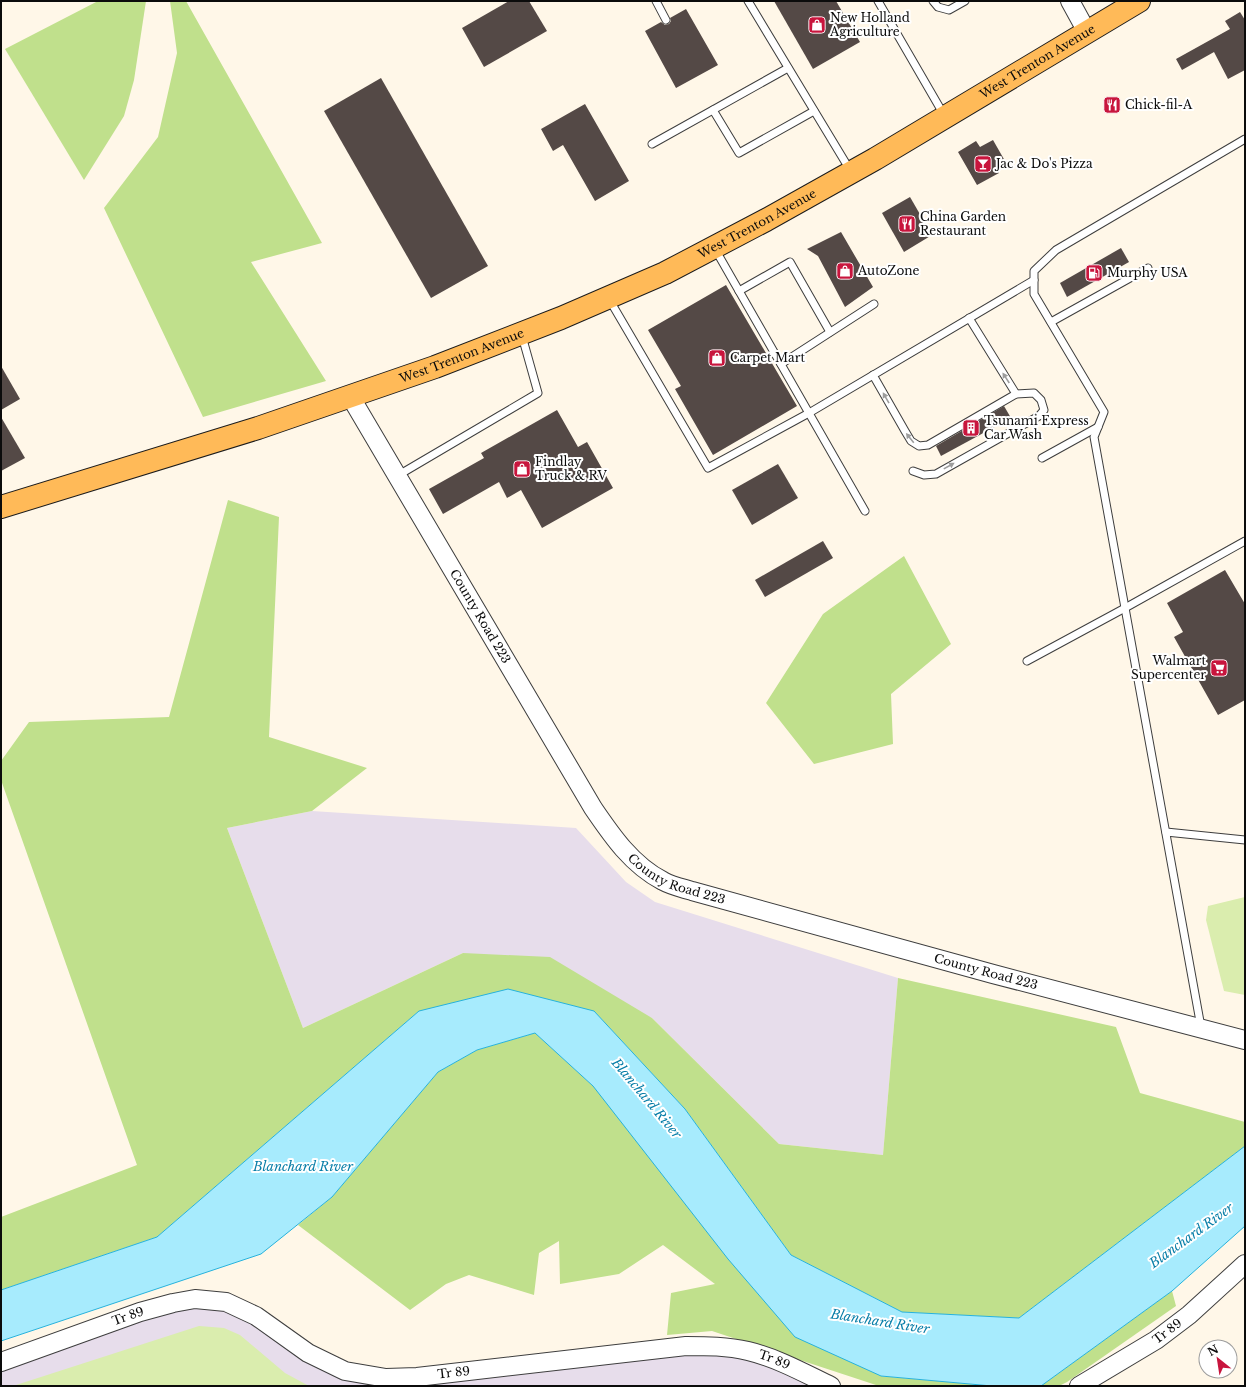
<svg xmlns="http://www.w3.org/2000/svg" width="1246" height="1387" font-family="'Libre Baskerville',serif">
  <rect width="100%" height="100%" fill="#fff7e8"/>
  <g fill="#e7ddeb">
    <path d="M312,811L576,828L626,882L655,902L898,978L883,1155L779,1144L652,1018L463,953L303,1028L227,828Z"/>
    <path d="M195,1299L256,1316L345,1371L417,1377L739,1349L834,1386H1V1362Z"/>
  </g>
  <g fill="#daedae">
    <path d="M1245,897V995L1224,991L1206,920L1208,906Z"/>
    <path d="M199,1326L224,1328L240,1335L285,1373L309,1386H13Z"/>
  </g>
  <g fill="#c0e08c">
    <path d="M98,1H146L134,80L124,116L84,180L5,49Z"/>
    <path d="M170,1H186L322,243L251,262L326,381L203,417L104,208L158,137L177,53Z"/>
    <path d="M228,500L279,517L269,737L367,768L312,811L227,828L303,1028L463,953L550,957L652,1018L779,1144L883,1155L898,978L1116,1027L1140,1093L1245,1122V1146L1019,1318L902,1312L791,1255L685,1109L594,1011H419L157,1237L1,1290V1217L137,1165L1,780V761L29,722L169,717Z"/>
    <path d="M904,556L951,644L891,694L893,744L814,764L766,703L823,614Z"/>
    <path d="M535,1033L593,1086L881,1376L992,1386H879L712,1331L667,1335L671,1293L715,1284L663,1245L619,1274L560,1284L559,1241L539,1253L534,1295L469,1275L446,1284L410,1310L298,1225L332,1197L438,1072L477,1050Z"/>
    <path d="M1172,1291L1176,1306L1067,1382L1059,1386H1041Z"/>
  </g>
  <path fill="#a7ebfd" stroke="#26b2dc" d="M508,989L594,1011L685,1109L791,1255L902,1312L1019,1318L1245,1146V1226L1172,1291L1041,1386H992L881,1376L795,1337L728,1259L593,1086L535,1033L477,1050L438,1072L332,1197L261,1254L1,1341V1290L157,1237L419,1011Z"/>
  <g fill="#544946">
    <path d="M509,1H529L547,31L484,67L462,28Z"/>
    <path d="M774,1H836L860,42L813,69Z"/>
    <path d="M686,9L718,65L676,88L645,31L661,22L665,25L669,24L671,21L670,18Z"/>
    <path d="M1240,12L1245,20V70L1228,79L1214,52L1182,70L1176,59L1230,29L1225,21Z"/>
    <path d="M381,78L488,266L431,298L324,111Z"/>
    <path d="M585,104L629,181L595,201L563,145L553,151L541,129Z"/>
    <path d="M993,140L1005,161L996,167L999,173L977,185L958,152L976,141L980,147Z"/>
    <path d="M910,197L932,235L904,252L882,213Z"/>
    <path d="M841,232L873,287L845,307L818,256L807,249Z"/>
    <path d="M1121,248L1129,262L1067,297L1060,283Z"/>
    <path d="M726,285L797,406L713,455L675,389L681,386L648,330Z"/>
    <path d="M1,366L20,399L1,410Z"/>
    <path d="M1004,406L1011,418L941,456L936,446Z"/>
    <path d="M557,410L578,447L587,442L613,488L542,528L521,490L507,498L499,482L443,514L429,489L484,458L481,453Z"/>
    <path d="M1,417L25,458L1,471Z"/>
    <path d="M778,464L798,498L752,525L732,490Z"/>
    <path d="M823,541L833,558L765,597L755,580Z"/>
    <path d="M1225,570L1245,604V700L1218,715L1174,637L1183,632L1167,603Z"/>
  </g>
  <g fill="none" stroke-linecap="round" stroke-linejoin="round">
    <defs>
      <g id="service">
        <path d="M656,1L666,20"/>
        <path d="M748,1L850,170"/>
        <path d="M878,1L944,115"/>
        <path d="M933,1L938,7L949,10L965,1"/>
        <path d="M713,110L739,153L814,111"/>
        <path d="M652,144L788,68"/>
        <path d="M715,249L865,511"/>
        <path d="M739,291L790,262L830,332"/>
        <path d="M609,299L708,468L809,413L1034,280"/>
        <path d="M969,318L1016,394"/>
        <path d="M1051,322L1148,268"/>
        <path d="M781,364L874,304"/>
        <path d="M873,375L905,431L911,441L919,446L928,445L1016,394L1034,393L1041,400L1044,410L1039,416L936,474L924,475L913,471"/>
        <path d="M1042,458L1098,427"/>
        <path d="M397,476L538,393L522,336"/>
        <path d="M1027,661L1125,608L1245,541"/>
        <path d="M1166,832L1245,840"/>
        <path d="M1201,1027L1094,437L1104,412L1034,294V271L1056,250L1245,139"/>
      </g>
      <g id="tertiary">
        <path d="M1070,1L1087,32"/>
        <path id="s1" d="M350,396L593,808C612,836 632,865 663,881C672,886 682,888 692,891L993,974L1245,1040"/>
        <path id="s2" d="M1,1362L140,1312L173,1303L195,1299L226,1302L256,1316L308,1353L345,1371L386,1378L417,1377L686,1346C707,1346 727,1346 748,1351C777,1358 804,1373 831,1386"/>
        <path id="s3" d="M1079,1386L1156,1340L1189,1315L1245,1264"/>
      </g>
      <g id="primary">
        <path id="s4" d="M1,507L258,428L435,367L561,318L665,273L766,220L875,159L1139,1"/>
      </g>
    </defs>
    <use href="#service" stroke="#3e3e3e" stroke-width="9"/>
    <use href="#tertiary" stroke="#3e3e3e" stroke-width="20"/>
    <use href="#primary" stroke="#1c1c1c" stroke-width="24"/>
    <use href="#service" stroke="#fff" stroke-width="7"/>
    <use href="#tertiary" stroke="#fff" stroke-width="18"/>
    <use href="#primary" stroke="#ffba58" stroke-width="22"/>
  </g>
  <defs><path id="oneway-solid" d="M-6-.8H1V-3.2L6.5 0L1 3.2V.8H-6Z"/></defs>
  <g fill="#9d9d9d">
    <use href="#oneway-solid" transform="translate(1006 378) rotate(-123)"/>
    <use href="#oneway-solid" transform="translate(886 398) rotate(-120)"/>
    <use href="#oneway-solid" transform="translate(910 438) rotate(-129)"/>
    <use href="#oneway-solid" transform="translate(949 466) rotate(-29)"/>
  </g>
  <defs>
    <symbol id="shop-square" viewBox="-11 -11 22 22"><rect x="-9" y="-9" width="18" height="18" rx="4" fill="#c8153d" stroke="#fff"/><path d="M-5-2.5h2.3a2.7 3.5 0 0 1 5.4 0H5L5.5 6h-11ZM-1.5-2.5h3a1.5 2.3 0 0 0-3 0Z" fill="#fff"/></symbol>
    <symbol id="restaurant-square" viewBox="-11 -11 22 22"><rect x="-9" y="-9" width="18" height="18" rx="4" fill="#c8153d" stroke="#fff"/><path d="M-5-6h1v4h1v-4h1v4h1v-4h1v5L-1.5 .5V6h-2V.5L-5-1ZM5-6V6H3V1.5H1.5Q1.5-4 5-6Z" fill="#fff"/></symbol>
    <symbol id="bar-square" viewBox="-11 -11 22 22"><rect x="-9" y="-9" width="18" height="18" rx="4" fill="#c8153d" stroke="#fff"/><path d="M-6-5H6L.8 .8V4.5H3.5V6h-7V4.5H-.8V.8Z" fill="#fff"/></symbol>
    <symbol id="fuel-square" viewBox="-11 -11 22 22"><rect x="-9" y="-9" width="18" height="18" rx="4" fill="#c8153d" stroke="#fff"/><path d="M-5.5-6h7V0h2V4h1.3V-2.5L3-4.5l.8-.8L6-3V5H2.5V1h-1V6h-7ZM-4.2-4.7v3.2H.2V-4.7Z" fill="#fff"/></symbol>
    <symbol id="building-square" viewBox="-11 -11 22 22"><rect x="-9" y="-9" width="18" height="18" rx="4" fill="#c8153d" stroke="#fff"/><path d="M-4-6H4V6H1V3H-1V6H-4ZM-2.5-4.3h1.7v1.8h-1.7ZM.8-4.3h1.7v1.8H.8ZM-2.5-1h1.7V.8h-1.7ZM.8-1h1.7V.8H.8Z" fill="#fff"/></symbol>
    <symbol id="supermarket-square" viewBox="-11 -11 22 22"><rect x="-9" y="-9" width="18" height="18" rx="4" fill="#c8153d" stroke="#fff"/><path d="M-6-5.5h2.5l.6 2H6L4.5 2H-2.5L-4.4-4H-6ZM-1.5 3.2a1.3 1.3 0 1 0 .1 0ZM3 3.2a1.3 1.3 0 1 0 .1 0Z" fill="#fff"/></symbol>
  </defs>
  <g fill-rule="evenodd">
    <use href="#shop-square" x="807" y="15" width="20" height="20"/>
    <use href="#restaurant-square" x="1102" y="95" width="20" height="20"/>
    <use href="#bar-square" x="973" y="154" width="20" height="20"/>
    <use href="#restaurant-square" x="897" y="214" width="20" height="20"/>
    <use href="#shop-square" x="835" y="261" width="20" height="20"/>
    <use href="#fuel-square" x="1084" y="263" width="20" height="20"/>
    <use href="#shop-square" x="707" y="348" width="20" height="20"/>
    <use href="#building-square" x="961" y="418" width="20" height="20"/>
    <use href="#shop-square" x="512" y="459" width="20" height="20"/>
    <use href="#supermarket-square" x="1209" y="658" width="20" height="20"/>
  </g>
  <g text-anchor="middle" stroke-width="4" stroke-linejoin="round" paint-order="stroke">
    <g font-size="12" fill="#0b0b0b" stroke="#fff" text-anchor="start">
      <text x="830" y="22">New Holland<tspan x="830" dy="14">Agriculture</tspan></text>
      <text x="1125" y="109">Chick-fil-A</text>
      <text x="996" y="168">Jac &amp; Do's Pizza</text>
      <text x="920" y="221">China Garden<tspan x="920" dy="14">Restaurant</tspan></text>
      <text x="858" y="275">AutoZone</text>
      <text x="1107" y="277">Murphy USA</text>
      <text x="730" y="362">Carpet Mart</text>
      <text x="984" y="425">Tsunami Express<tspan x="984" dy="14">Car Wash</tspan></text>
      <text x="535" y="466">Findlay<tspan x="535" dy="14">Truck &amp; RV</tspan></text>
      <text x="1206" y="665" text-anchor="end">Walmart<tspan x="1206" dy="14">Supercenter</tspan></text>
    </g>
    <g font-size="12" fill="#0b0b0b" stroke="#fff">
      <text dy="4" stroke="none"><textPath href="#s4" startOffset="1133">West Trenton Avenue</textPath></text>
      <text dy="4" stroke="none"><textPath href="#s4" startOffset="809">West Trenton Avenue</textPath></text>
      <text dy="4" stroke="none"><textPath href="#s4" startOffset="485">West Trenton Avenue</textPath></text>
      <text dy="4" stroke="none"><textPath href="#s1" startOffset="256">County Road 223</textPath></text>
      <text dy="4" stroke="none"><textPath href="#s1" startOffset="592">County Road 223</textPath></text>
      <text dy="4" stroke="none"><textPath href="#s1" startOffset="916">County Road 223</textPath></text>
      <text dy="4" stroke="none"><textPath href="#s2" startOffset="135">Tr 89</textPath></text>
      <text dy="4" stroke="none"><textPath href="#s3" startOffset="104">Tr 89</textPath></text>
      <text dy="4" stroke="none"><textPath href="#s2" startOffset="807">Tr 89</textPath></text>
      <text dy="4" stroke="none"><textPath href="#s2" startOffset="483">Tr 89</textPath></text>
    </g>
    <g font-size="13" font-style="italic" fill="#087ea8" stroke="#fff">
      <text transform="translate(647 1098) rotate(50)" y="5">Blanchard River</text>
      <text x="303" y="1171">Blanchard River</text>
      <text transform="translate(1191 1235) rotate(-36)" y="5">Blanchard River</text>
      <text transform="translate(880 1321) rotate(9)" y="5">Blanchard River</text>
    </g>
  </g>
  <rect width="1246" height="1387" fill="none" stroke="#0b0b0b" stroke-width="4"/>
  <g transform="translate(1218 1359) rotate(330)"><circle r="19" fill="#ffffff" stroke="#9d9d9d"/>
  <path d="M0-3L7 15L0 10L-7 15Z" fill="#c8153d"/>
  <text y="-6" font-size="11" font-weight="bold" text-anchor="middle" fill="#0b0b0b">N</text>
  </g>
</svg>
